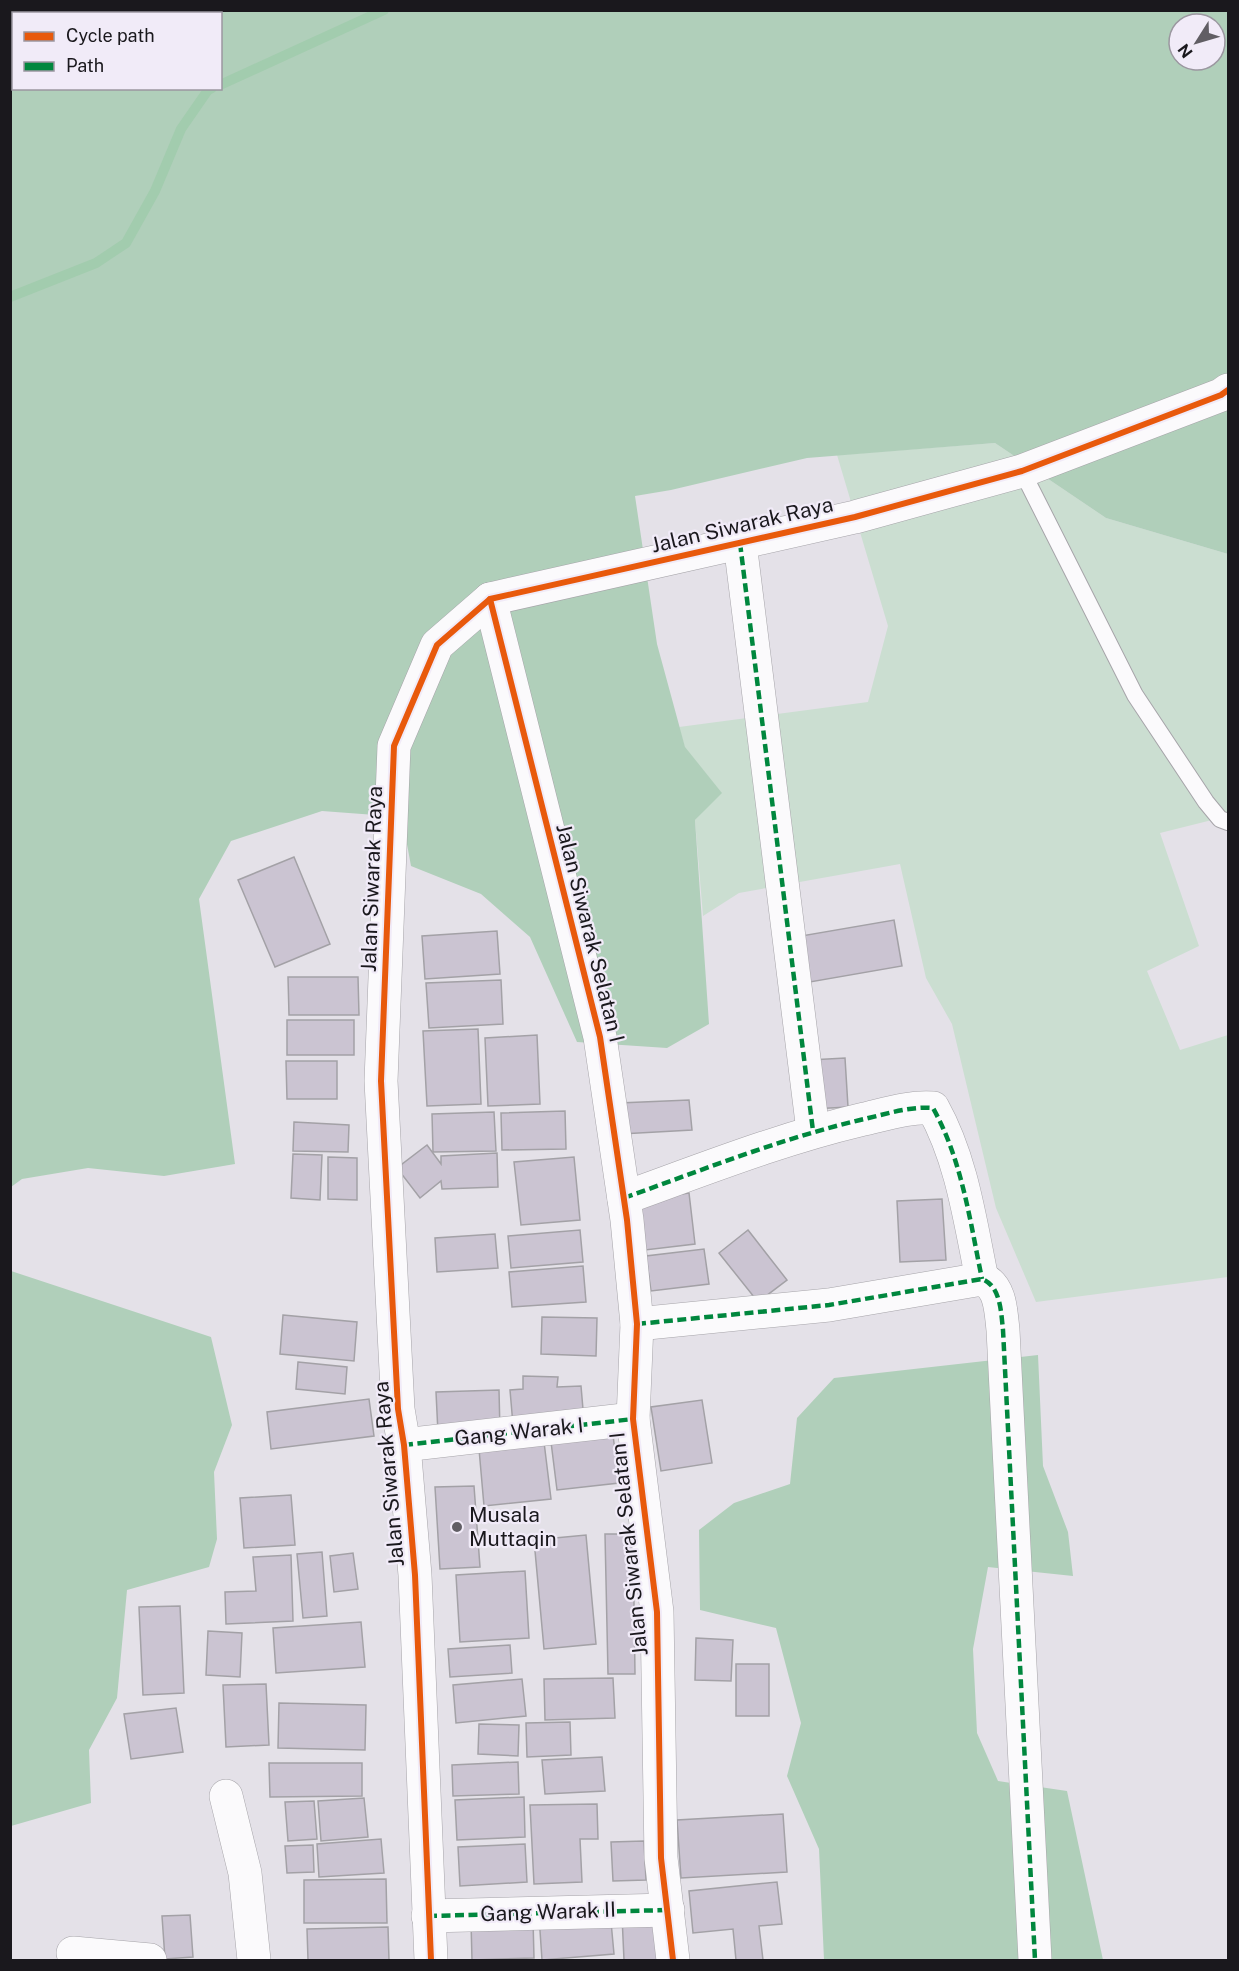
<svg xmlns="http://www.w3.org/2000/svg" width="1239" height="1971" font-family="'Public Sans',sans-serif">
  <rect width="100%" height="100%" fill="#e4e1e8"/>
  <path fill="#cbded1" d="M995,443L1106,518L1228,554V816L1160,833L1199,946L1147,971L1180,1050L1228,1035V1277L1036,1302L996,1208L952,1024L926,978L900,864L739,893L703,916L695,820L721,792L685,748L679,727L868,702L888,626L837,455Z"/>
  <g fill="#b0cfba" fill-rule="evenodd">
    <path d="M11,11H1228V554L1106,518L995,443L807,458L671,490L635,496L657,644L685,747L722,793L695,820L709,1024L667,1048L577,1042L530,937L481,894L411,866L402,817L322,811L231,841L199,899L235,1164L164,1176L88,1168L22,1179L11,1187ZM14,14H220V88H14ZM1179,24H1215V60H1179Z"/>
    <path d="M11,1271L211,1337L232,1425L214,1472L217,1539L209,1567L127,1590L117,1698L89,1750L91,1803L11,1826Z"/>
    <path d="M1038,1355L1043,1466L1068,1532L1073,1576L988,1567L973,1649L977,1733L998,1781L1067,1791L1103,1960H824L819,1849L787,1776L801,1723L776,1628L700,1610L699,1530L734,1503L790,1484L797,1418L834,1378Z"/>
  </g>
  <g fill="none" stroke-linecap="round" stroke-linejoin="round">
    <g stroke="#a2ccae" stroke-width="10">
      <path d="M220,85L384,10"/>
      <path d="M10,297L96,263L126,243L155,191L181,129L208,90L212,88"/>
    </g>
  </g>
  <g fill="#cbc4d2" stroke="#a3a1a6" stroke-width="1.5">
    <path d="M294,857L330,944L275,967L238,880Z"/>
    <path d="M894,920L902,966L810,982L801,936Z"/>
    <path d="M497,931L500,974L425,979L422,936Z"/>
    <path d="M288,977H358L359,1015H289Z"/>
    <path d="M501,980L503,1024L429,1028L426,983Z"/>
    <rect x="287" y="1020" width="67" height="35"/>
    <path d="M478,1029L481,1104L427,1106L423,1031Z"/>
    <path d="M537,1035L540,1104L488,1106L485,1038Z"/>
    <path d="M845,1058L848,1107L812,1109L810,1060Z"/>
    <path d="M286,1061H337V1099H287Z"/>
    <path d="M689,1100L692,1130L621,1134L619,1103Z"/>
    <path d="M565,1111L566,1149L502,1150L501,1113Z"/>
    <path d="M494,1112L496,1151L433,1152L432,1114Z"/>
    <path d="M294,1122L349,1125L348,1152L293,1151Z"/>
    <path d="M427,1145L441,1164V1156L497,1153L498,1187L442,1189L441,1181L420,1198L397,1168Z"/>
    <path d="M293,1154L322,1155L320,1200L291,1198Z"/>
    <path d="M328,1157L357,1158V1200L328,1199Z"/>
    <path d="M574,1157L580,1220L521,1225L514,1162Z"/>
    <path d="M689,1193L695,1244L645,1250L639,1200Z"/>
    <path d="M942,1199L946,1260L900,1262L897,1201Z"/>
    <path d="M580,1230L583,1262L511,1268L508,1236Z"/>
    <path d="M748,1230L787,1280L758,1302L719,1253Z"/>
    <path d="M495,1234L498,1268L437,1272L435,1238Z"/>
    <path d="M704,1249L709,1284L651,1291L646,1256Z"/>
    <path d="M583,1266L586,1302L512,1307L509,1272Z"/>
    <path d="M283,1315L357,1322L354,1361L280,1354Z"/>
    <path d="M542,1317L597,1318L596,1356L541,1354Z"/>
    <path d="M298,1362L347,1367L345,1394L296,1389Z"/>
    <path d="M523,1376L558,1377L557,1387L581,1386L584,1421L513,1425L510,1390L523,1389Z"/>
    <path d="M499,1390L500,1432L438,1433L436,1392Z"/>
    <path d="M369,1399L374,1436L271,1449L267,1412Z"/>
    <path d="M702,1400L712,1463L661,1471L651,1407Z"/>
    <path d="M612,1427L619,1483L557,1490L550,1434Z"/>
    <path d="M544,1442L551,1499L484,1506L479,1449Z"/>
    <path d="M474,1486L480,1567L440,1569L435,1487Z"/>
    <path d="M291,1495L295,1545L244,1548L240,1498Z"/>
    <path d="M605,1534H633L635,1674H608Z"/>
    <path d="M586,1535L596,1644L544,1649L534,1540Z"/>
    <path d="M322,1552L327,1616L303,1618L297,1554Z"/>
    <path d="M353,1553L358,1589L334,1592L330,1556Z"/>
    <path d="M291,1555L293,1621L226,1624L225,1592L256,1591L253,1557Z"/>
    <path d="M525,1571L529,1638L460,1642L456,1575Z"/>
    <path d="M180,1606L184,1693L143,1695L139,1607Z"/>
    <path d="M361,1622L365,1667L276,1673L273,1628Z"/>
    <path d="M208,1631L242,1633L240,1677L206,1675Z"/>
    <path d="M696,1638L733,1640L731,1681L695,1680Z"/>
    <path d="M510,1645L512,1673L450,1677L448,1649Z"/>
    <rect x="736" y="1664" width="33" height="52"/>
    <path d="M613,1678L615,1718L545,1720L544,1679Z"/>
    <path d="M522,1679L526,1716L456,1723L453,1685Z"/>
    <path d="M266,1684L269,1745L226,1747L223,1685Z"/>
    <path d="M279,1703L366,1705L365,1750L278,1748Z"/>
    <path d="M176,1708L183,1752L131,1759L124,1714Z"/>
    <path d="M570,1722L571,1755L527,1757L526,1723Z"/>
    <path d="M479,1724L519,1725L518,1756L478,1754Z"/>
    <path d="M602,1757L605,1791L545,1794L542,1760Z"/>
    <path d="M518,1762L519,1794L453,1796L452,1765Z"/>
    <path d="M269,1763H362V1796L270,1797Z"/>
    <path d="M524,1797L525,1837L457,1840L455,1800Z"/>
    <path d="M364,1798L368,1837L321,1841L318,1801Z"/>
    <path d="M314,1801L317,1839L288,1841L285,1802Z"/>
    <path d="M597,1804L598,1839H580L582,1882L534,1884L530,1805Z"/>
    <path d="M783,1814L787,1872L681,1878L677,1820Z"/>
    <path d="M381,1839L384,1873L319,1877L317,1844Z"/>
    <path d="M644,1841L646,1880L613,1881L611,1842Z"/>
    <path d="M525,1844L527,1882L460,1886L458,1847Z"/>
    <path d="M313,1845L314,1872L287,1873L285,1846Z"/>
    <path d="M386,1879L387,1923H304V1880Z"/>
    <path d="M777,1882L782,1924L759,1926L763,1960H736L733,1929L693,1933L689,1891Z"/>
    <path d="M610,1911L614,1954L542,1960L539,1916Z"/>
    <path d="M190,1915L193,1957L165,1959L162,1916Z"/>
    <path d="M654,1915L657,1960H624L622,1916Z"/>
    <path d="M533,1920L534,1958L472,1960L471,1922Z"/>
    <path d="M388,1927L389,1960H308L307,1929Z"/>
  </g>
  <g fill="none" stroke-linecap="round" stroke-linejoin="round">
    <defs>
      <path id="lane" d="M1022,471L1135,695L1206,802L1220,819L1228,822"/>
      <g id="street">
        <path d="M740,543L813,1131"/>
        <path d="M490,599L600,1037L627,1220L637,1324L633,1419L657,1612L661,1858L673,1960"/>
        <path d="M624,1198C702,1170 780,1139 860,1120C883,1115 909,1106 933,1108C962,1160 970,1221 982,1279"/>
        <path d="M637,1324L829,1305L982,1279C1001,1286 1001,1313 1003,1330L1035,1960"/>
        <path d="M404,1445L633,1419"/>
        <path d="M226,1796L245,1873L254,1960"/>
        <path d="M428,1916L668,1910"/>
        <path d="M73,1953L150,1960"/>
        <path d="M431,1960L415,1575L404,1445L398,1409L381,1081L394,746L437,645L490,599L855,517L1022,471L1221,395L1228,390"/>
      </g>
    </defs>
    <use href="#lane" stroke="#a6a4a9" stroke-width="18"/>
    <use href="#street" stroke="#a6a4a9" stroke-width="34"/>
    <use href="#lane" stroke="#fbfafc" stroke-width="16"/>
    <use href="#street" stroke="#fbfafc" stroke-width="33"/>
    <g stroke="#00873e" stroke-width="4.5" stroke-dasharray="9 4.5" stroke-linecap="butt">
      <path d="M740,543L813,1131"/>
      <path d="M624,1198C702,1170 780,1139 860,1120C883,1115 909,1106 933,1108C962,1160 970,1221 982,1279"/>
      <path d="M637,1324L829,1305L982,1279C1001,1286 1001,1313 1003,1330L1035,1960"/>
      <path d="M404,1445L633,1419"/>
      <path d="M428,1916L668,1910"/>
    </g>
    <defs>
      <g id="cycleway">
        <path d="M490,599L600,1037L627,1220L637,1324L633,1419L657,1612L661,1858L673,1960"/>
        <path d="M431,1960L415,1575L404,1445L398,1409L381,1081L394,746L437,645L490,599L855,517L1022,471L1221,395L1228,390"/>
      </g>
    </defs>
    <use href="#cycleway" stroke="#f1ebf8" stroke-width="10"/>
    <use href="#cycleway" stroke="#e8590c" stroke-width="6"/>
  </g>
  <circle fill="#615e64" stroke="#f1ebf8" stroke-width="2" cx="457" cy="1527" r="6"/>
  <g text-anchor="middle" stroke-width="4.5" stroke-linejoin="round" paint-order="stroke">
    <g font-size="21" fill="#1a181d" stroke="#f1ebf8">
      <text transform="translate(742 525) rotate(-13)" y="7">Jalan Siwarak Raya</text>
      <text transform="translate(372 879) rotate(-88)" y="7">Jalan Siwarak Raya</text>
      <text transform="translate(590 933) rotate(76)" y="7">Jalan Siwarak Selatan I</text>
      <text transform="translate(519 1432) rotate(-6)" y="7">Gang Warak I</text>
      <text transform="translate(389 1474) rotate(-95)" y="7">Jalan Siwarak Raya</text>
      <text transform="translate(629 1544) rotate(-96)" y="7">Jalan Siwarak Selatan I</text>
      <text transform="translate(548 1912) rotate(-2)" y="7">Gang Warak II</text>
    </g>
    <g font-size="21" fill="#1a181d" stroke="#f1ebf8" text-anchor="start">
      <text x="469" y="1522">Musala<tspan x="469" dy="24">Muttaqin</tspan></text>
    </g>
  </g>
  <rect width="1239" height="1971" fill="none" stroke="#1a181d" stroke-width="24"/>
  <rect x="12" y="12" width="210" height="78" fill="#f1ebf8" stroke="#9b97a0" stroke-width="1.5"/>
  <rect x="24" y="32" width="30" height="9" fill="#e8590c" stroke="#9b97a0" stroke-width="1.5"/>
  <text x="66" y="42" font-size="18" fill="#1a181d">Cycle path</text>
  <rect x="24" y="62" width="30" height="9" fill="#00873e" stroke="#9b97a0" stroke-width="1.5"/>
  <text x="66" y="72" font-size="18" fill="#1a181d">Path</text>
  <g transform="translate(1197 42) rotate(233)"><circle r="28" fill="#f1ebf8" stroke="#9b97a0" stroke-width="1.5"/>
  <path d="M0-4.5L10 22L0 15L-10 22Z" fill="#615e64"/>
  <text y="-9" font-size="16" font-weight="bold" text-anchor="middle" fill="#1a181d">N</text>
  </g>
</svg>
